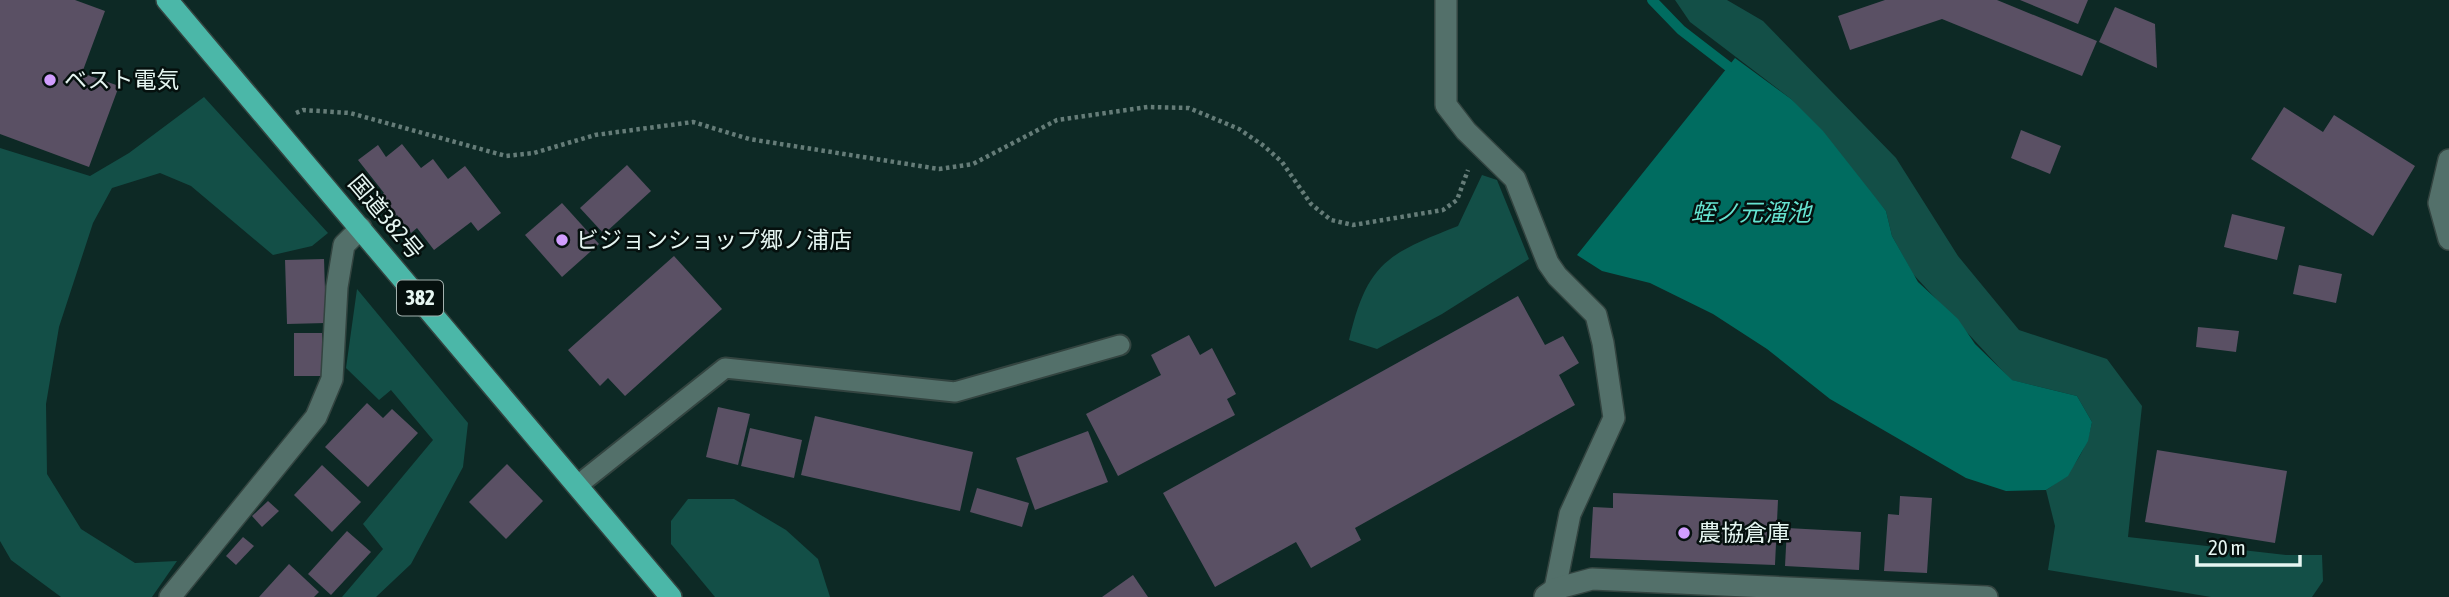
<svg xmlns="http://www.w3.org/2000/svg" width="2449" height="597" font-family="'Asap Condensed','Noto Sans JP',sans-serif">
  <rect width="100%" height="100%" fill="#0d2925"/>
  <g fill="#134f47">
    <path d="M1675,0H1727L1763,21L1896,158L1958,256L2019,330L2107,359L2142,406L2128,537L2286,555H2322L2323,581L2312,597H2211L2048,570L2055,526L2046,490C2072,474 2086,452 2092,422L2077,396L2011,380L1913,274L1892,236L1886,211L1791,99L1690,22Z"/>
    <path d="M204,97L328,233L312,246L273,255L191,186L160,173L112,188L93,223L59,327L46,404L47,474L81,529L135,563L177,561L152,597H61L11,560L0,541V148L90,176L129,153Z"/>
    <path d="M1482,175L1497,180L1529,259L1442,314L1377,349L1349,340C1367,263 1387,254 1458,226Z"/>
    <path d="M357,289L468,423L463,467L411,564L376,597H342L383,549L363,524L433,440L391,390L379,400L346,368Z"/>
    <path d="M688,499H734L786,530L818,559L830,597H715L671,544V521Z"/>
  </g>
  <path fill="#006c60" d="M1735,58L1791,99L1823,131L1886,211L1892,236L1918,282L1958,319L1975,344L2012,380L2077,396L2092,422L2088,441L2068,476L2046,490L2006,491L1966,478L1830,399L1767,349L1713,314L1650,283L1602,271L1577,255Z"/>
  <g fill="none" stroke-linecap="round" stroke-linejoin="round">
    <path stroke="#006c60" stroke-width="10" d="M1652,0L1681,30L1729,67"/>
  </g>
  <g fill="#5a5064">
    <path d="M0,0H75L105,11L82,73L119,86L89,167L0,134Z"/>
    <path d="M1885,0H1997L2097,41L2082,76L1942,19L1850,50L1838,16Z"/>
    <path d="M2020,0H2088L2078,24Z"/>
    <path d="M2115,7L2155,24L2157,68L2099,42Z"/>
    <path d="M2284,107L2323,132L2334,115L2415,166L2373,236L2251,159Z"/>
    <path d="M2021,130L2061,146L2050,174L2011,158Z"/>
    <path d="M402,144L421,168L433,159L448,179L465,166L501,213L478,231L471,222L434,250L417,228L411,233L397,215L392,219L376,199L384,193L358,160L378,145L386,157Z"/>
    <path d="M627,165L651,191L604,234L580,208Z"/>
    <path d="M562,203L599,244L562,277L525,235Z"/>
    <path d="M2232,214L2285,227L2277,260L2224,247Z"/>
    <path d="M674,256L722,309L625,396L608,378L600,386L568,350Z"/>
    <path d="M324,259L326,323L287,324L285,260Z"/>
    <path d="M2299,265L2342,274L2336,303L2293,294Z"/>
    <path d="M1518,296L1545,345L1563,336L1579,363L1559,375L1575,405L1355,528L1361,540L1311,568L1296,542L1215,587L1163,493Z"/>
    <path d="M2198,327L2239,331L2236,352L2196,347Z"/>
    <path d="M294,333H322L323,376H294Z"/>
    <path d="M1189,335L1200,355L1212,348L1236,394L1227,399L1235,415L1118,476L1086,414L1161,375L1151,355Z"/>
    <path d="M367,403L383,418L392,409L418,433L368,487L325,447Z"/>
    <path d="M718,407L750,414L738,465L706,457Z"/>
    <path d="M815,416L973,452L960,511L801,475Z"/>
    <path d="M750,428L802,440L794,478L741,466Z"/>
    <path d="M1088,431L1108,482L1035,510L1016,458Z"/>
    <path d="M2157,450L2287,471L2275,543L2145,522Z"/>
    <path d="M507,464L543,501L506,539L469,502Z"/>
    <path d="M322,465L361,502L332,532L294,495Z"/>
    <path d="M977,488L1029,503L1022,527L970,512Z"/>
    <path d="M1613,493L1778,500L1775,565L1590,558L1593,507L1613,508Z"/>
    <path d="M1900,496L1932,498L1927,573L1884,571L1888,514L1899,515Z"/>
    <path d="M268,501L279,511L262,527L252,516Z"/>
    <path d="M1787,528L1861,532L1859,570L1785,566Z"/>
    <path d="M347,531L371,552L331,595L308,574Z"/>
    <path d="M243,537L254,546L236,565L226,556Z"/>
    <path d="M289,564L319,592L314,597H259Z"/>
    <path d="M1133,575L1148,597H1102Z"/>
  </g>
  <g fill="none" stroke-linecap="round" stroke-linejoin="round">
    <defs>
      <path id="lane" d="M578,485L725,368L955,392L1120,345"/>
      <g id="street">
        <path d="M1446,0V105L1466,131L1515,179L1548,263L1557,276L1596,315L1603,343L1614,418L1570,514L1555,589"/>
        <path d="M2449,160L2439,203L2449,239"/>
        <path d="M1545,596L1555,589L1592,579L1987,597"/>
        <path d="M170,597L316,417L332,379L337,287L344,245L361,228"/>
      </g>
      <path id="highway" d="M167,0L671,597"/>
    </defs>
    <use href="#lane" stroke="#334440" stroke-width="23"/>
    <use href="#street" stroke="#334440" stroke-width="24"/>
    <use href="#highway" stroke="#334440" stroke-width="24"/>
    <path stroke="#657c78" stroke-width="4.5" stroke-dasharray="3.5 3.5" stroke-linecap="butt" d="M296,113L303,110L350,113L506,156L534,153L595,135L693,122L749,139L939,169L973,164L1057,120L1148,107L1189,108L1239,129L1264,146L1282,162L1311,204L1331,220L1353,225L1443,210L1457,200L1468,170"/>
    <use href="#lane" stroke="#53706a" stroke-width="19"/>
    <use href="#street" stroke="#53706a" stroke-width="21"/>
    <use href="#highway" stroke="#4bb7a8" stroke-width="21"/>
  </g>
  <g fill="#d19dfe" stroke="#05100e" stroke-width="2.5">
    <circle cx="50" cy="80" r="7"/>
    <circle cx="562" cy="240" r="7"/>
    <circle cx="1684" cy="533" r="7"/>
  </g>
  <g text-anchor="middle" stroke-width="5" stroke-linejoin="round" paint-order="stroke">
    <rect fill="#05100e" stroke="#a2b1ae" stroke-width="2" x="397" y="280.5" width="46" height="35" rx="5"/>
    <g font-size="21" font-weight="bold" fill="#e6f6f2">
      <text x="420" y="305">382</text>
    </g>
    <g font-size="23" fill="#e6f6f2" stroke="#05100e" text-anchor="start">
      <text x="64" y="88">ベスト電気</text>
      <text x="576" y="248">ビジョンショップ郷ノ浦店</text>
      <text x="1698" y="541">農協倉庫</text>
    </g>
    <g font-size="23" fill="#e6f6f2" stroke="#05100e">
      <text transform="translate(386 217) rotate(50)" y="8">国道382号</text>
    </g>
    <g font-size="24" font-style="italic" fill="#65e3d0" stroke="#05100e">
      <text x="1751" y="221">蛭ノ元溜池</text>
    </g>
  </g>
  <path d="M2197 555v10h103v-10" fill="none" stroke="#e6f6f2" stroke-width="3.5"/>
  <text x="2208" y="555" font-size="21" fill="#e6f6f2" stroke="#05100e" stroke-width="5" paint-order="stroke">20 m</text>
</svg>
